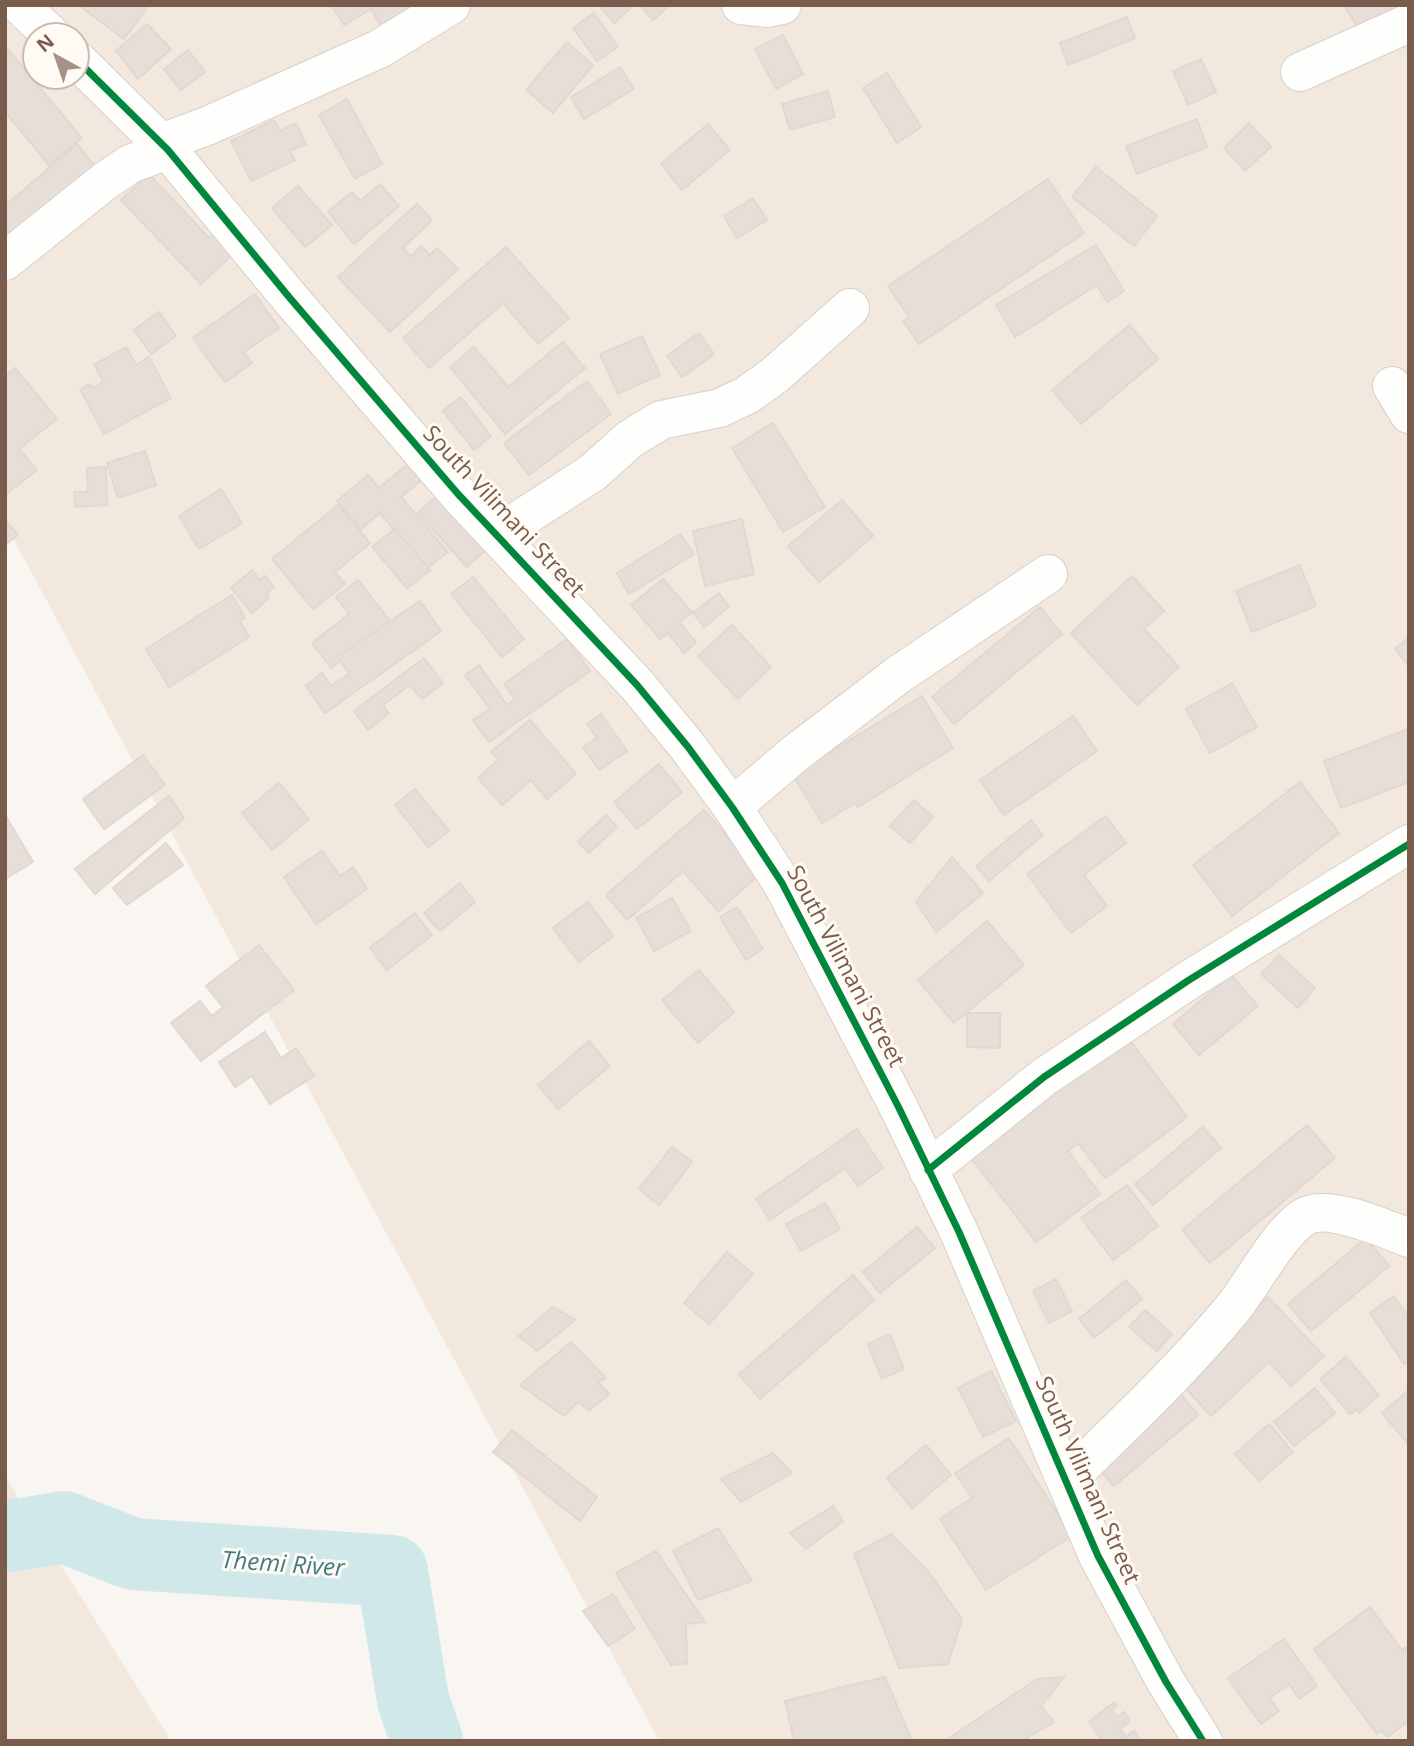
<svg xmlns="http://www.w3.org/2000/svg" width="1414" height="1746" font-family="'Open Sans',sans-serif">
  <rect width="100%" height="100%" fill="#f9f5f0"/>
  <g fill="#f2e8de" fill-rule="evenodd">
    <path d="M5,5H1409V1741H659L5,523ZM35,35H77V77H35Z"/>
    <path d="M5,1476L171,1741H5Z"/>
  </g>
  <g fill="none" stroke-linecap="round" stroke-linejoin="round">
    <path stroke="#d0e8ea" stroke-width="72" d="M5,1537L64,1527L133,1554L392,1571L413,1700L427,1741"/>
  </g>
  <g fill="#e6ded7" stroke="#e2d8d2" stroke-width="2">
    <path d="M84,5H149L124,39L82,8Z"/>
    <path d="M331,5H422L384,30L371,9L344,25Z"/>
    <path d="M599,5H634L614,23Z"/>
    <path d="M640,5H670L653,20Z"/>
    <path d="M1344,5H1409L1363,36Z"/>
    <path d="M594,13L618,47L597,61L573,28Z"/>
    <path d="M1127,17L1135,38L1068,65L1060,43Z"/>
    <path d="M147,24L171,49L138,79L116,51Z"/>
    <path d="M783,35L803,74L776,89L755,49Z"/>
    <path d="M567,42L593,65L553,113L526,90Z"/>
    <path d="M5,46L82,138L49,165L5,112Z"/>
    <path d="M188,50L205,72L181,90L164,69Z"/>
    <path d="M1201,59L1216,92L1188,105L1173,71Z"/>
    <path d="M620,67L634,89L584,119L571,97Z"/>
    <path d="M887,73L921,127L897,143L863,88Z"/>
    <path d="M828,91L835,117L790,130L782,104Z"/>
    <path d="M347,99L382,164L355,179L319,115Z"/>
    <path d="M1197,119L1207,147L1137,174L1126,146Z"/>
    <path d="M274,120L280,131L296,123L306,144L290,151L295,160L251,181L231,141Z"/>
    <path d="M1249,123L1271,147L1245,171L1224,148Z"/>
    <path d="M708,124L730,150L682,190L661,164Z"/>
    <path d="M77,144L98,170L5,249V206Z"/>
    <path d="M1096,167L1157,216L1134,246L1072,197Z"/>
    <path d="M149,174L209,238L216,231L235,252L201,284L121,200Z"/>
    <path d="M1048,179L1084,233L919,344L903,321L909,317L888,286Z"/>
    <path d="M380,184L399,206L354,244L328,212L352,192L360,201Z"/>
    <path d="M298,186L332,225L305,247L272,208Z"/>
    <path d="M753,198L767,220L737,238L724,216Z"/>
    <path d="M417,204L432,220L403,248L411,257L421,246L430,255L437,248L458,269L390,332L338,277Z"/>
    <path d="M1096,245L1124,291L1107,302L1097,285L1015,337L996,305Z"/>
    <path d="M506,247L569,318L538,344L503,303L429,368L403,338Z"/>
    <path d="M255,294L279,328L244,352L252,363L225,382L193,338Z"/>
    <path d="M159,312L176,336L151,354L134,330Z"/>
    <path d="M1130,325L1158,359L1081,424L1052,390Z"/>
    <path d="M699,333L714,354L682,377L667,356Z"/>
    <path d="M642,336L660,375L618,394L600,354Z"/>
    <path d="M563,342L585,368L505,434L450,367L474,347L508,387Z"/>
    <path d="M126,347L136,365L149,357L171,398L104,434L80,389L90,384L93,388L103,381L94,365Z"/>
    <path d="M15,368L57,419L19,449L37,470L5,495V376Z"/>
    <path d="M587,381L611,414L529,475L504,443Z"/>
    <path d="M461,397L491,436L474,450L443,411Z"/>
    <path d="M773,423L825,507L783,532L732,448Z"/>
    <path d="M145,451L156,485L118,498L107,463Z"/>
    <path d="M419,455L432,471L401,497L448,552L426,569L380,513L361,529L337,501L368,475L379,488Z"/>
    <path d="M106,467L107,505L75,507L74,492H88L87,468Z"/>
    <path d="M221,489L242,523L199,549L179,516Z"/>
    <path d="M440,493L490,546L467,567L418,513Z"/>
    <path d="M842,500L873,536L819,582L788,546Z"/>
    <path d="M338,505L370,543L335,572L345,584L313,609L272,559Z"/>
    <path d="M742,519L754,574L705,586L693,531Z"/>
    <path d="M5,520L18,535L5,545Z"/>
    <path d="M395,529L430,570L407,588L372,547Z"/>
    <path d="M680,534L694,554L629,594L617,573Z"/>
    <path d="M1300,565L1316,606L1252,632L1236,591Z"/>
    <path d="M252,570L260,580L265,576L274,587L266,594L269,598L252,613L231,588Z"/>
    <path d="M1132,576L1164,611L1144,629L1179,667L1137,705L1071,633Z"/>
    <path d="M473,577L524,639L502,657L451,594Z"/>
    <path d="M663,579L692,612L679,622L696,642L684,653L668,633L660,639L631,605Z"/>
    <path d="M358,580L391,622L331,668L312,643L349,614L336,597Z"/>
    <path d="M719,593L729,607L704,627L693,613Z"/>
    <path d="M232,595L245,618L240,621L249,637L169,687L146,649Z"/>
    <path d="M420,601L441,631L325,713L306,686L322,673L331,686L349,674L338,657Z"/>
    <path d="M1040,607L1062,634L954,724L932,697Z"/>
    <path d="M732,625L771,667L738,699L698,656Z"/>
    <path d="M1409,637V666L1395,649Z"/>
    <path d="M567,639L590,671L489,742L473,720L490,709L465,675L479,665L507,705L515,699L504,684Z"/>
    <path d="M424,658L443,683L422,699L410,685L383,705L389,713L368,730L354,711Z"/>
    <path d="M1232,683L1257,727L1210,753L1186,709Z"/>
    <path d="M922,696L953,748L858,807L855,803L822,823L793,775Z"/>
    <path d="M601,714L627,751L599,770L583,747L597,738L587,724Z"/>
    <path d="M1073,716L1097,751L1004,815L980,780Z"/>
    <path d="M530,720L576,774L547,799L531,780L502,805L478,778L498,760L491,752Z"/>
    <path d="M1409,729V782L1341,808L1324,761Z"/>
    <path d="M143,755L165,785L104,829L83,799Z"/>
    <path d="M659,764L682,792L637,829L614,802Z"/>
    <path d="M1300,782L1339,833L1232,916L1193,865Z"/>
    <path d="M279,783L309,819L272,850L242,813Z"/>
    <path d="M415,789L449,831L428,847L395,805Z"/>
    <path d="M169,796L184,818L95,894L75,869Z"/>
    <path d="M914,800L933,817L910,843L890,826Z"/>
    <path d="M704,810L760,874L718,911L683,871L627,920L606,895Z"/>
    <path d="M5,815L33,862L5,879Z"/>
    <path d="M606,815L617,827L589,853L578,842Z"/>
    <path d="M1106,816L1126,843L1084,875L1107,906L1071,933L1027,874Z"/>
    <path d="M1031,820L1043,835L989,881L976,866Z"/>
    <path d="M166,843L183,865L127,905L113,888Z"/>
    <path d="M322,851L340,876L353,867L367,889L316,924L284,877Z"/>
    <path d="M952,857L983,893L936,932L916,902Z"/>
    <path d="M460,883L475,902L440,931L424,913Z"/>
    <path d="M672,898L691,931L654,951L636,918Z"/>
    <path d="M588,902L613,936L579,962L553,928Z"/>
    <path d="M737,907L763,949L746,960L720,917Z"/>
    <path d="M415,913L432,935L387,970L370,948Z"/>
    <path d="M987,921L1024,965L954,1023L918,980Z"/>
    <path d="M259,945L294,990L201,1061L171,1023L200,1001L212,1016L223,1007L206,986Z"/>
    <path d="M1279,955L1315,988L1298,1008L1261,974Z"/>
    <path d="M699,970L734,1012L698,1043L662,1000Z"/>
    <path d="M1231,975L1258,1006L1199,1055L1173,1024Z"/>
    <path d="M967,1013H1000V1048L967,1047Z"/>
    <path d="M265,1032L281,1058L296,1048L314,1076L270,1104L252,1076L235,1087L219,1062Z"/>
    <path d="M1127,1036L1187,1117L1105,1178L1078,1143L1068,1151L1100,1194L1036,1242L968,1154Z"/>
    <path d="M589,1041L610,1066L558,1109L538,1085Z"/>
    <path d="M1307,1125L1335,1158L1210,1263L1182,1230Z"/>
    <path d="M1203,1127L1221,1148L1153,1205L1135,1184Z"/>
    <path d="M857,1129L883,1168L858,1186L845,1168L770,1220L756,1199Z"/>
    <path d="M672,1147L692,1162L659,1205L639,1189Z"/>
    <path d="M1127,1185L1158,1226L1113,1260L1081,1218Z"/>
    <path d="M825,1203L840,1229L801,1251L786,1224Z"/>
    <path d="M917,1227L935,1248L880,1293L863,1272Z"/>
    <path d="M1366,1238L1389,1266L1311,1331L1288,1304Z"/>
    <path d="M727,1252L753,1274L709,1324L684,1303Z"/>
    <path d="M853,1275L874,1300L760,1399L739,1374Z"/>
    <path d="M1056,1279L1072,1311L1049,1323L1033,1291Z"/>
    <path d="M1126,1280L1142,1299L1094,1338L1079,1319Z"/>
    <path d="M1394,1296L1409,1318V1361L1404,1364L1370,1313Z"/>
    <path d="M1268,1297L1324,1356L1291,1386L1269,1362L1211,1416L1178,1380Z"/>
    <path d="M553,1307L575,1320L537,1351L519,1336Z"/>
    <path d="M1145,1310L1172,1334L1157,1351L1129,1327Z"/>
    <path d="M890,1334L904,1369L882,1379L868,1344Z"/>
    <path d="M571,1342L606,1378L598,1382L609,1394L589,1411L578,1402L564,1416L520,1385Z"/>
    <path d="M1346,1357L1379,1395L1359,1413L1356,1410L1350,1414L1320,1379Z"/>
    <path d="M991,1371L1016,1421L983,1437L958,1388Z"/>
    <path d="M1315,1388L1335,1413L1294,1446L1274,1422Z"/>
    <path d="M1409,1390V1445L1382,1413Z"/>
    <path d="M1179,1392L1198,1415L1114,1486L1094,1463Z"/>
    <path d="M1269,1424L1293,1452L1259,1481L1235,1454Z"/>
    <path d="M512,1430L597,1497L580,1521L493,1452Z"/>
    <path d="M1009,1438L1072,1536L986,1590L940,1519L972,1498L955,1473Z"/>
    <path d="M926,1445L951,1475L912,1508L887,1478Z"/>
    <path d="M773,1453L792,1473L741,1502L721,1479Z"/>
    <path d="M833,1506L843,1521L806,1549L790,1533Z"/>
    <path d="M718,1528L752,1581L698,1600L673,1551Z"/>
    <path d="M891,1534L926,1569L962,1619L948,1664L899,1668L854,1554Z"/>
    <path d="M656,1551L705,1622L686,1624L687,1663L671,1665L616,1573Z"/>
    <path d="M613,1594L635,1629L608,1646L583,1611Z"/>
    <path d="M1370,1607L1402,1650L1409,1645V1721L1387,1737L1382,1731L1377,1734L1314,1649Z"/>
    <path d="M1284,1639L1317,1686L1299,1699L1289,1684L1270,1698L1279,1711L1261,1724L1228,1678Z"/>
    <path d="M885,1677L912,1741H794L785,1701Z"/>
    <path d="M1064,1677L1041,1706L1054,1722L1022,1741H945L1037,1679Z"/>
    <path d="M1114,1702L1117,1705L1111,1710L1117,1717L1124,1712L1130,1721L1120,1729L1126,1737L1134,1731L1141,1741H1103L1089,1722Z"/>
  </g>
  <g fill="none" stroke-linecap="round" stroke-linejoin="round">
    <defs>
      <g id="street">
        <path d="M20,5L51,35"/>
        <path d="M741,5L768,8L782,5"/>
        <path d="M77,60L168,150L289,297L458,494L637,685L688,747L732,807L782,883L898,1106L959,1232L1098,1556L1166,1682L1203,1741"/>
        <path d="M1300,72L1409,23"/>
        <path d="M161,143L207,126L379,49L451,5"/>
        <path d="M5,261L105,181L130,164L168,150"/>
        <path d="M1392,386L1409,414"/>
        <path d="M496,535L592,473L630,439L661,420L720,408L747,395L775,375L850,308"/>
        <path d="M732,807L797,752L898,675L1048,574"/>
        <path d="M928,1170L1044,1077L1189,980L1409,844"/>
        <path d="M1066,1481C1123,1425 1182,1370 1233,1308C1252,1285 1281,1229 1306,1216C1330,1204 1385,1229 1409,1238"/>
      </g>
    </defs>
    <use href="#street" stroke="#d7d1cb" stroke-width="40"/>
    <use href="#street" stroke="#fefefd" stroke-width="38"/>
    <defs>
      <g id="cycleway">
        <path d="M77,60L168,150L289,297L458,494L637,685L688,747L732,807L782,883L898,1106L959,1232L1098,1556L1166,1682L1203,1741"/>
        <path d="M928,1170L1044,1077L1189,980L1409,844"/>
      </g>
    </defs>
    <use href="#cycleway" stroke="#fffaf3" stroke-width="11"/>
    <use href="#cycleway" stroke="#00873e" stroke-width="7"/>
  </g>
  <g text-anchor="middle" stroke-width="6" stroke-linejoin="round" paint-order="stroke">
    <g font-size="23" fill="#7a5c4d" stroke="#fffaf3">
      <text transform="translate(504 511) rotate(47)" y="8">South Vilimani Street</text>
      <text transform="translate(846 966) rotate(62)" y="8">South Vilimani Street</text>
      <text transform="translate(1088 1480) rotate(66)" y="8">South Vilimani Street</text>
    </g>
    <g font-size="24" font-style="italic" fill="#437c86" stroke="#fffaf3">
      <text transform="translate(283 1564) rotate(4)" y="8">Themi River</text>
    </g>
  </g>
  <rect width="1414" height="1746" fill="none" stroke="#7a5c4d" stroke-width="14"/>
  <g transform="translate(56 56) rotate(320)"><circle r="33" fill="#fffaf3" stroke="#cabbb1" stroke-width="2"/>
  <path d="M0-5L12 26L0 18L-12 26Z" fill="#a69286"/>
  <text y="-10" font-size="19" font-weight="bold" text-anchor="middle" fill="#7a5c4d">N</text>
  </g>
</svg>
